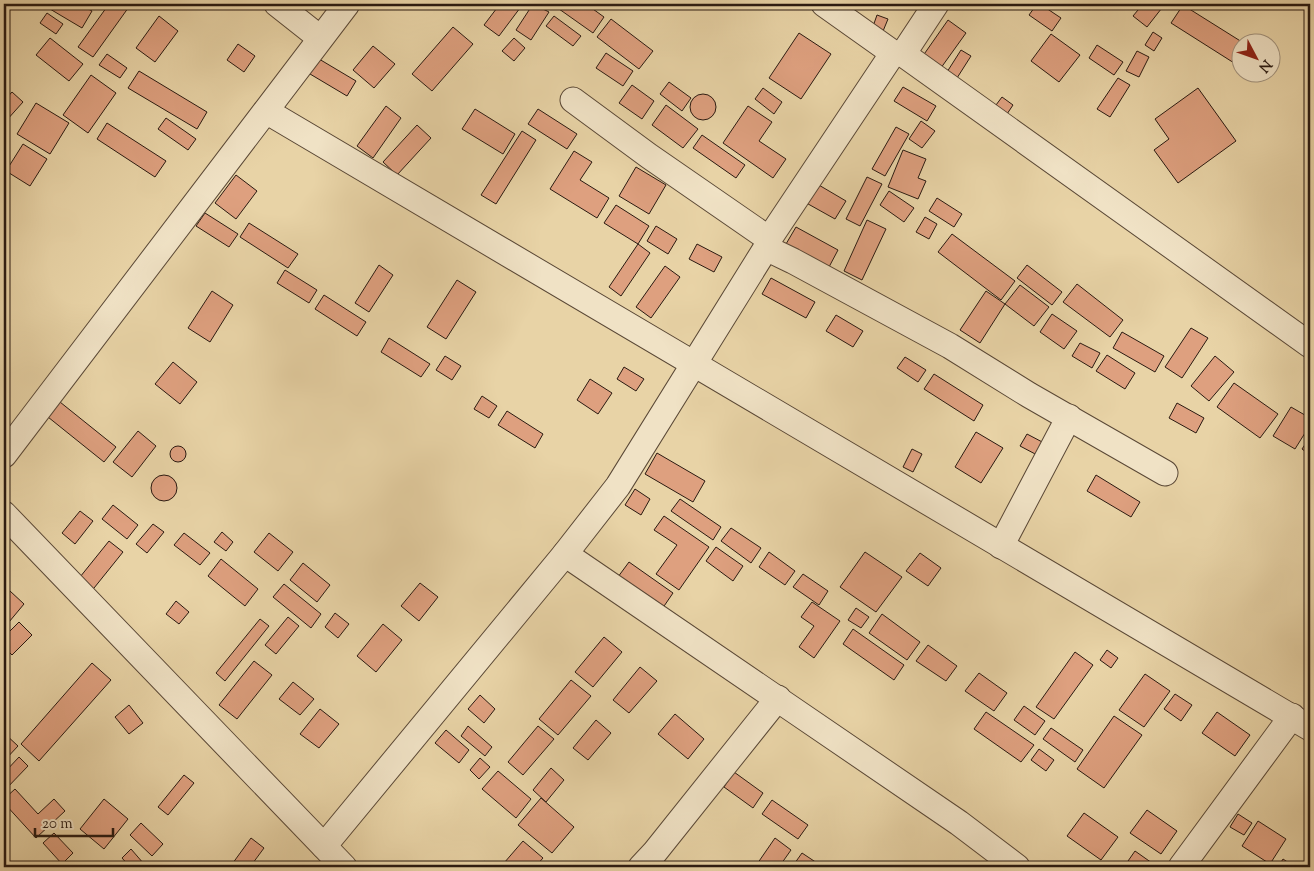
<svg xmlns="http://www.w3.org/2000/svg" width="1314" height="871" font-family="'Sorts Mill Goudy',serif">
  <rect width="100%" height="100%" fill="#e8d3a6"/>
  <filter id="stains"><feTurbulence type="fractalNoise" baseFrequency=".004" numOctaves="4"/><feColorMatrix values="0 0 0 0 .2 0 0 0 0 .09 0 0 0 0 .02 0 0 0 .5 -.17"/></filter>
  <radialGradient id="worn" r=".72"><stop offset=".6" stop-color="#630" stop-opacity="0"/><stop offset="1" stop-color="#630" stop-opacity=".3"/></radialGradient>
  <g fill="#dea07f" stroke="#2a1a11">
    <path d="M53,4H79L92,11L82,28L50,9Z"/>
    <path d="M109,4H131L93,57L78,47Z"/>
    <path d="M153,4H165L161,9Z"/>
    <path d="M500,4H523L499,36L484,25Z"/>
    <path d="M533,4L549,12L531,40L516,30Z"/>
    <path d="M552,4H586L604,17L593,33Z"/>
    <path d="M1037,4H1040L1061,18L1052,31L1029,15Z"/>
    <path d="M1143,4H1165L1147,27L1133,16Z"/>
    <path d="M1183,5L1242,42V68L1171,23Z"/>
    <path d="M47,13L63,24L56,34L40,23Z"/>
    <path d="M877,15L888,19L881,36L871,32Z"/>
    <path d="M159,16L178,31L155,62L136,48Z"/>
    <path d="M554,16L581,36L573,46L546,26Z"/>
    <path d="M611,19L653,51L639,69L597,37Z"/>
    <path d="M948,20L966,33L938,72L920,60Z"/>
    <path d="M453,27L473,44L432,91L412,74Z"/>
    <path d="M1153,32L1162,38L1154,51L1145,45Z"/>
    <path d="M799,33L831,54L801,99L769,78Z"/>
    <path d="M1051,34L1080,55L1059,82L1031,61Z"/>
    <path d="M50,38L83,64L69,81L36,55Z"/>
    <path d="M514,38L525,48L514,61L502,51Z"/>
    <path d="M238,44L255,56L244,72L227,60Z"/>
    <path d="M1097,45L1123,62L1114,75L1089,58Z"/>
    <path d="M373,46L395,64L374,88L353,70Z"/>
    <path d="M961,50L971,56L957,78L947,72Z"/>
    <path d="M1137,51L1149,57L1139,77L1126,71Z"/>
    <path d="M606,53L633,71L623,86L596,68Z"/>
    <path d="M107,54L127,68L120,78L99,65Z"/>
    <path d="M314,56L356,81L347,96L305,71Z"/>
    <path d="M139,71L207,112L197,129L128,88Z"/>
    <path d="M91,75L116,93L88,133L63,115Z"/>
    <path d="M1118,78L1130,85L1110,117L1097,109Z"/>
    <path d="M669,82L691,98L682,111L660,94Z"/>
    <path d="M632,85L654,101L642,119L619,103Z"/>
    <path d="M903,87L936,106L927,121L894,101Z"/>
    <path d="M763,88L782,102L774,114L755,99Z"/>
    <path d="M1198,88L1236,141L1178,183L1154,150L1169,139L1155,119Z"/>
    <path d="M12,92L23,102L6,121L4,120V101Z"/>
    <circle cx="703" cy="107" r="13"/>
    <path d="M1002,97L1013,105L1005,117L993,109Z"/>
    <path d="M36,103L69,123L50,154L17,134Z"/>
    <path d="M666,105L698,129L683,148L652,125Z"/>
    <path d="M386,106L401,118L373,158L357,146Z"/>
    <path d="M748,106L772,122L759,141L786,159L773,178L723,143Z"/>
    <path d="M475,109L515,134L503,154L462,129Z"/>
    <path d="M538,109L577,134L567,149L528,124Z"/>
    <path d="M166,118L196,139L188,150L158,129Z"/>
    <path d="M921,121L935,131L922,148L909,139Z"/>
    <path d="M107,123L166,161L155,177L97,139Z"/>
    <path d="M417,125L431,138L397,175L383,162Z"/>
    <path d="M896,127L909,134L885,176L872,169Z"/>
    <path d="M522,131L536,140L496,204L481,195Z"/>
    <path d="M702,135L745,165L736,178L693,148Z"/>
    <path d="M23,144L47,159L30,186L6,171Z"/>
    <path d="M903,150L926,159L918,178L926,181L918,199L888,187Z"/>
    <path d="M574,151L592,162L580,180L609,198L597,218L550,189Z"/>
    <path d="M636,167L666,185L649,214L619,196Z"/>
    <path d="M236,175L257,191L236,219L215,203Z"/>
    <path d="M867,177L882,184L860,226L846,219Z"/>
    <path d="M812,181L846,201L835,219L801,200Z"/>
    <path d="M889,191L914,208L904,222L880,205Z"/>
    <path d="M937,198L962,214L954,227L929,211Z"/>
    <path d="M616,205L649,226L638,244L604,223Z"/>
    <path d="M205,213L238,234L229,247L196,226Z"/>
    <path d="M925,217L937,224L929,239L916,232Z"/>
    <path d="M867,220L886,229L862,280L844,271Z"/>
    <path d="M249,223L298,254L288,268L240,237Z"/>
    <path d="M656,226L677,239L668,254L647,241Z"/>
    <path d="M796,227L838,250L829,267L786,244Z"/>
    <path d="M952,234L1015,281L1001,300L938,252Z"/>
    <path d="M638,244L650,253L621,296L609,287Z"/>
    <path d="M697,244L722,257L714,272L689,259Z"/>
    <path d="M379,265L393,275L369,312L355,303Z"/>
    <path d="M1027,265L1062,292L1052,305L1017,278Z"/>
    <path d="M665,266L680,277L651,318L636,307Z"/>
    <path d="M285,270L317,290L309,303L277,283Z"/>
    <path d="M771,278L815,302L806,318L762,294Z"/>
    <path d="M457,280L476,292L446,339L427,327Z"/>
    <path d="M1077,284L1123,320L1110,337L1063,302Z"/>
    <path d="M1020,285L1049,307L1034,326L1005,304Z"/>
    <path d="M212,291L233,305L210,342L188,328Z"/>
    <path d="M986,291L1005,304L980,343L960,330Z"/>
    <path d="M324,295L366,322L357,336L315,309Z"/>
    <path d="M1052,314L1077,331L1064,349L1040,332Z"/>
    <path d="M836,315L863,331L853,347L826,331Z"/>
    <path d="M1191,328L1208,338L1182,378L1165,367Z"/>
    <path d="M1122,332L1164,356L1155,372L1113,348Z"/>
    <path d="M389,338L430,364L421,377L381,352Z"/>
    <path d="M1080,343L1100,353L1092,368L1072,356Z"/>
    <path d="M1107,355L1135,373L1125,389L1096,371Z"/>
    <path d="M445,356L461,366L452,380L436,370Z"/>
    <path d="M1215,356L1234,372L1209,401L1191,386Z"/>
    <path d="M905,357L926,370L918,382L897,368Z"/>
    <path d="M173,362L197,382L180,404L155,384Z"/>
    <path d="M624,367L644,379L636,391L617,379Z"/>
    <path d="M934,374L983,405L974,421L924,389Z"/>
    <path d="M590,379L612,393L598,414L577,400Z"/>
    <path d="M1234,383L1278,414L1260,438L1217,407Z"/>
    <path d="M482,396L497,406L489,418L474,409Z"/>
    <path d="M55,398L116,447L104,462L43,413Z"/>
    <path d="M1177,403L1204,418L1196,433L1169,418Z"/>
    <path d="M1291,407L1310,418V425L1295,449L1273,436Z"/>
    <path d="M507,411L543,434L535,448L498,425Z"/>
    <path d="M138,431L156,446L132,477L113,462Z"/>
    <path d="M976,432L1003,448L981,483L955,467Z"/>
    <path d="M1027,434L1046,444L1039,456L1020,446Z"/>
    <path d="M1310,437V455L1302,449Z"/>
    <circle cx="178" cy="454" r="8"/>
    <path d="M912,449L922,454L913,472L903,467Z"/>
    <path d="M657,453L705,481L693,502L645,474Z"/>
    <path d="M1096,475L1140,502L1131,517L1087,491Z"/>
    <circle cx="164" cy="488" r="13"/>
    <path d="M635,489L650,499L641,515L625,505Z"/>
    <path d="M680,499L721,527L713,540L671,511Z"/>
    <path d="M113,505L138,525L127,539L102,519Z"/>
    <path d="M80,511L93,521L75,544L62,533Z"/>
    <path d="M664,516L709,547L679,590L656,574L677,545L654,530Z"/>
    <path d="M153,524L164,532L147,553L136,544Z"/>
    <path d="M731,528L761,548L751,563L721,541Z"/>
    <path d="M222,532L233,542L226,551L214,542Z"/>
    <path d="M184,533L210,553L200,565L174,545Z"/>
    <path d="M269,533L293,552L278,571L254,552Z"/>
    <path d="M109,541L123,552L90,593L76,582Z"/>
    <path d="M716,547L743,566L733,581L706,561Z"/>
    <path d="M769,552L795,571L785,585L759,567Z"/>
    <path d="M865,552L902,577L876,612L840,587Z"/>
    <path d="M920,553L941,568L928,586L906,571Z"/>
    <path d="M221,559L258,589L245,606L208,576Z"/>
    <path d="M629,562L673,593L660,612L615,581Z"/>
    <path d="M303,563L330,585L317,602L290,580Z"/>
    <path d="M803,574L828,591L819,605L793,587Z"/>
    <path d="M420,583L438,597L419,621L401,606Z"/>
    <path d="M284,584L321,614L311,628L273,597Z"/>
    <path d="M10,591L24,604L4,628V598Z"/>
    <path d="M176,601L189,612L179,624L166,614Z"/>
    <path d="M812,602L840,621L814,658L799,647L814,626L801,617Z"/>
    <path d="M856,608L869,617L861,628L848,620Z"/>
    <path d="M335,613L349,624L338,638L325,627Z"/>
    <path d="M882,614L920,642L907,660L869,633Z"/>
    <path d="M288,617L299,626L276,654L265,645Z"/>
    <path d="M260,619L269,626L225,681L216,673Z"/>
    <path d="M19,622L32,635L12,655L4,647V637Z"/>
    <path d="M383,624L402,640L376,672L357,656Z"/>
    <path d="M853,629L904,665L894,680L843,644Z"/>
    <path d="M604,637L622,652L593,687L575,672Z"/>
    <path d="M928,645L957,666L946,681L916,661Z"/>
    <path d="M1107,650L1118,658L1111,668L1100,660Z"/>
    <path d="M1075,652L1093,665L1054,719L1036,707Z"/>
    <path d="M254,661L272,675L237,719L219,705Z"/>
    <path d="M92,663L111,680L39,761L21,744Z"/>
    <path d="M640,667L657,681L629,713L613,700Z"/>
    <path d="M979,673L1007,693L994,711L965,691Z"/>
    <path d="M1145,674L1170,691L1144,727L1119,710Z"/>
    <path d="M571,680L591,696L558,735L539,719Z"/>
    <path d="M293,682L314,699L300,715L279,699Z"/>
    <path d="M1175,694L1192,705L1181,721L1164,709Z"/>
    <path d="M480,695L495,709L484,723L468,709Z"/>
    <path d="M129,705L143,723L129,734L115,717Z"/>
    <path d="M1024,706L1045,721L1035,735L1014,720Z"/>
    <path d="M320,709L339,724L319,748L300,734Z"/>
    <path d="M986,712L1034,745L1021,762L974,729Z"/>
    <path d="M1217,712L1250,735L1235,756L1202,733Z"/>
    <path d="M675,714L704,739L688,759L658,734Z"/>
    <path d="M1114,716L1142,735L1104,788L1077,769Z"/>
    <path d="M596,720L611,733L588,760L573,748Z"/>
    <path d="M468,726L492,747L485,756L461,736Z"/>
    <path d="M538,726L554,739L523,775L508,762Z"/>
    <path d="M1051,728L1083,750L1075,762L1043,739Z"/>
    <path d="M446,730L469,750L459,763L435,743Z"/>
    <path d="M4,733L18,746L4,761Z"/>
    <path d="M1039,749L1054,760L1046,771L1031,760Z"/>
    <path d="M19,757L28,766L4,791V773Z"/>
    <path d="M480,758L490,767L479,779L470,770Z"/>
    <path d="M551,768L564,780L546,802L533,790Z"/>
    <path d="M498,771L531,799L516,818L482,789Z"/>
    <path d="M734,772L763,793L753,808L724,787Z"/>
    <path d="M184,775L194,783L168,815L158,807Z"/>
    <path d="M15,789L38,814L54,799L65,811L36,838L4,803V799Z"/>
    <path d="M541,798L574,827L552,853L518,825Z"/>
    <path d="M104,799L128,819L104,849L80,829Z"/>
    <path d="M772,800L808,825L798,839L762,814Z"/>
    <path d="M1147,810L1177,831L1161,854L1130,833Z"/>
    <path d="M1084,813L1118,837L1101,860L1067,836Z"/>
    <path d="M1238,814L1252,823L1244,835L1230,827Z"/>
    <path d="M1258,821L1286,839L1270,864L1242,846Z"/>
    <path d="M141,823L163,844L152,856L130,835Z"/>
    <path d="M54,833L73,853L62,864L43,843Z"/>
    <path d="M251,838L264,848L250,867H230Z"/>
    <path d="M775,838L791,850L779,867H755Z"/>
    <path d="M523,841L543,858L535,867H509L504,863Z"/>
    <path d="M131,849L144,864L140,867H130L122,858Z"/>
    <path d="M1135,851L1152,863L1149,867H1137L1128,861Z"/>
    <path d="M802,853L823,867H792Z"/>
    <path d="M1283,859L1295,867H1278Z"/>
    <path d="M484,861L491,867H479Z"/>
  </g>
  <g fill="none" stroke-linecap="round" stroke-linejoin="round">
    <defs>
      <g id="minor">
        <path d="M277,4L320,38"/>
        <path d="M824,4L893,53L903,54L1310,345"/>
        <path d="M903,54L936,4"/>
        <path d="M573,100L649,156L769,239"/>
        <path d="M266,111L1310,728"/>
        <path d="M766,248L793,261L950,346L1029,395L1165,473"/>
        <path d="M4,455L347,4"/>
        <path d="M4,514L344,867"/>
        <path d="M1001,546L1069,417"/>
        <path d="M565,554L959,823L1017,867"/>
        <path d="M324,846L565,554L618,486L766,248L769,239L893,53"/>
        <path d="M641,867L655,852L778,698"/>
        <path d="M1181,867L1292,716"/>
      </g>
    </defs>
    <use href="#minor" stroke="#5a4836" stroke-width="27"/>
    <use href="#minor" stroke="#f0e2c5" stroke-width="25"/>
  </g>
  <rect width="1314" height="871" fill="none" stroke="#e8d3a6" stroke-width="20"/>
  <rect x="5" y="5" width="1304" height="861" fill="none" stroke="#2a1a11" stroke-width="2.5"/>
  <rect x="10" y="10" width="1294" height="851" fill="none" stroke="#2a1a11"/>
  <g transform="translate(1256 58) rotate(131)"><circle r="24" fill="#f0e2c5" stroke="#a1927d"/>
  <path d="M0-4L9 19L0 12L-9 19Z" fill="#8f2418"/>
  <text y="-8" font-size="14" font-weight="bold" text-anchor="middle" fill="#2a1a11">N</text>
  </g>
  <path d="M35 828v8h78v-8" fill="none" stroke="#2a1a11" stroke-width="2.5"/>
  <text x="42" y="828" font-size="15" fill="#2a1a11" stroke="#f0e2c5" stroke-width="4" paint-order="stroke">20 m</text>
  <rect width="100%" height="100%" filter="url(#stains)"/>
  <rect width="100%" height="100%" fill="url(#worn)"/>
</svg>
